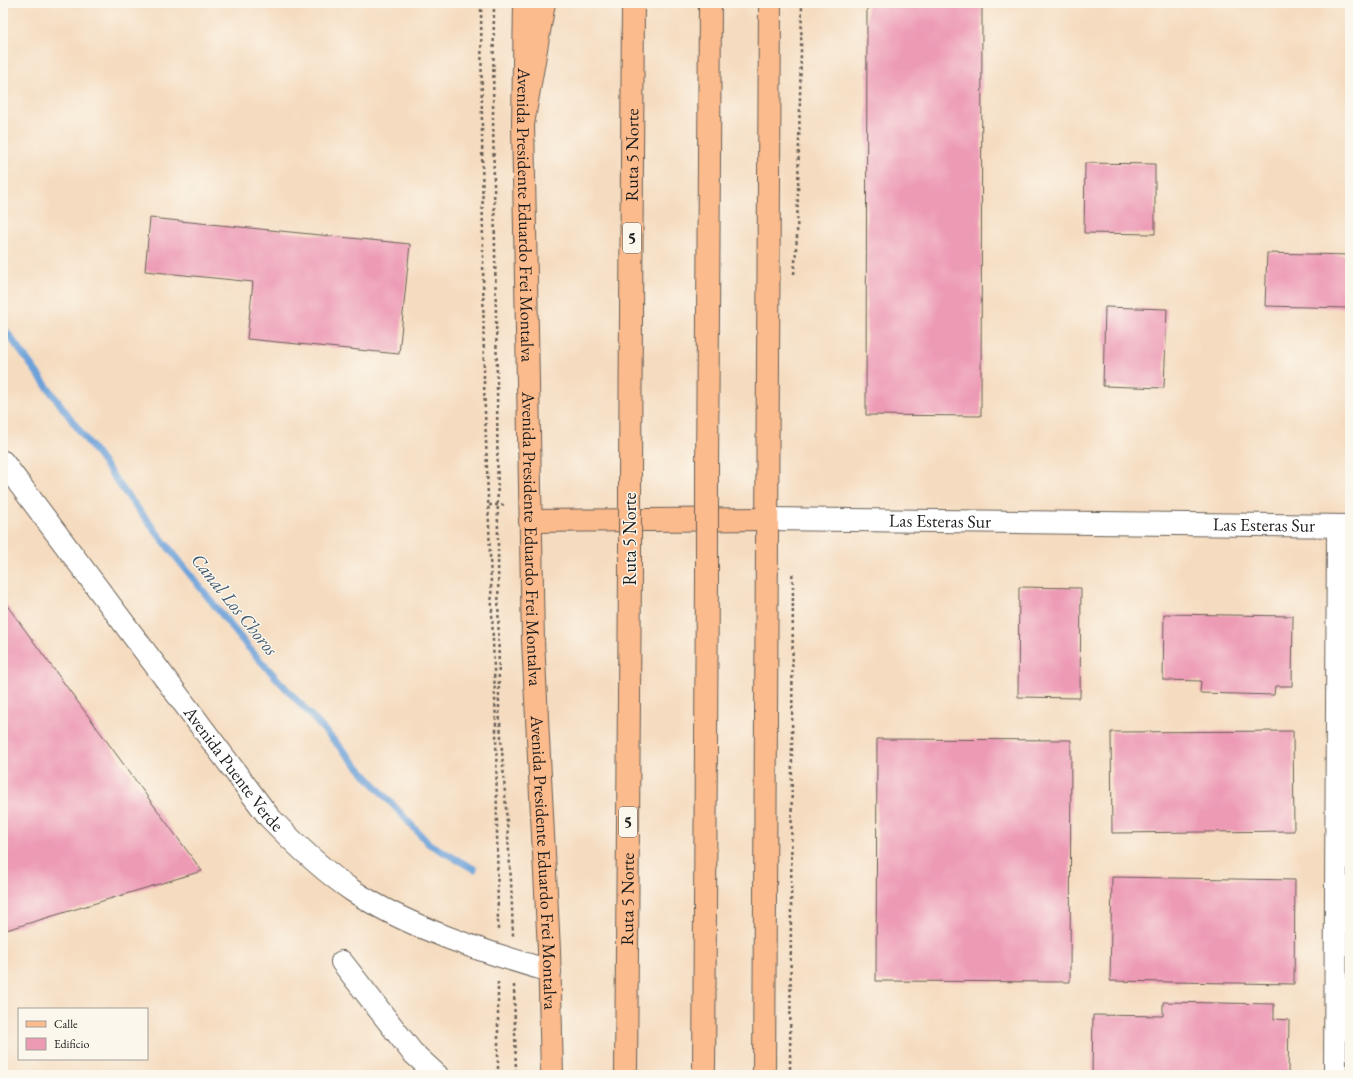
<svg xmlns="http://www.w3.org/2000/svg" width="1353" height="1078" font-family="'EB Garamond',serif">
  <rect width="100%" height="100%" fill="#fbf7ec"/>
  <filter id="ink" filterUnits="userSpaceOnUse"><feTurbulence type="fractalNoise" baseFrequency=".025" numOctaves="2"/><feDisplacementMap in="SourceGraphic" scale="8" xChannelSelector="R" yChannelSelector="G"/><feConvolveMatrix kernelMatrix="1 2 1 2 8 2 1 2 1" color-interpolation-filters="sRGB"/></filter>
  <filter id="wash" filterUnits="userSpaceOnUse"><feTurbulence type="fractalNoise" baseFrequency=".012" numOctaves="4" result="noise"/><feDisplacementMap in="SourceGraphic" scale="16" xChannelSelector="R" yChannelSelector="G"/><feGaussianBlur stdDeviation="0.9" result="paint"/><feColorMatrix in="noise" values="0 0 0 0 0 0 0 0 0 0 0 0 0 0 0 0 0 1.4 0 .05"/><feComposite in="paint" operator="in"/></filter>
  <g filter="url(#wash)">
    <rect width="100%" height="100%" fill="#f5dcc0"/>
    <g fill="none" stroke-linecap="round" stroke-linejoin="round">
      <path stroke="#6ca1d9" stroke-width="7" d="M3,327L130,499L247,646L429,844L474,869"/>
    </g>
    <g id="blocks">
      <g fill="#ed9ab5">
        <path d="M867,3H982L981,416L866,415Z"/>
        <path d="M1085,163L1155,164V234L1084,233Z"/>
        <path d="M150,218L410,244L399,354L247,339L253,282L145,271Z"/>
        <path d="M1267,253L1350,255L1349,308L1265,306Z"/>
        <path d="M1105,307L1167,309L1164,388L1103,386Z"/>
        <path d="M1019,587L1081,588L1080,698L1018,697Z"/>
        <path d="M3,600L202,871L3,931Z"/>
        <path d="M1164,614L1293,616L1292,686H1275L1274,695L1200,693L1201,681L1163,680Z"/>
        <path d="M1293,731L1294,831L1112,833L1111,732Z"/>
        <path d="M877,739L1071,740L1070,982L876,981Z"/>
        <path d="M1112,877L1295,880L1294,984L1110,981Z"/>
        <path d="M1163,1002L1274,1004V1019L1289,1020L1288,1075H1092L1093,1015L1163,1016Z"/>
      </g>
    </g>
  </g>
  <g filter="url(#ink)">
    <use href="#blocks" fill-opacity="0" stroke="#685f55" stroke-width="1"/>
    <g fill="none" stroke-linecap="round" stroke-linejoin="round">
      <defs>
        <g id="minor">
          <path id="s1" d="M3,462L269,817C295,844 322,870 353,891C410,928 484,952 550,971"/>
          <path id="s2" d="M766,519L1350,526"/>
          <path d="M342,962L412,1052L437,1075"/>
          <path d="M1335,1075L1338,526"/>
        </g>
        <g id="major">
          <path id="s3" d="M525,3L523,124L533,641L549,950L552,1075"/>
          <path d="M530,521L766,519"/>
          <path d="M764,1075L770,3"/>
        </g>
        <g id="highway">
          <path d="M523,124L544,3"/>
          <path id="s4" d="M630,473L633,3"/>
          <path d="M707,473L710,3"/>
          <path id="s5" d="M626,1075L630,570"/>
          <path d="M704,1075L707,577"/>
        </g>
      </defs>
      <use href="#minor" stroke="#685f55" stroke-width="24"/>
      <use href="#major" stroke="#685f55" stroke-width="24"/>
      <use href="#highway" stroke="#685f55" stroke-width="24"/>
      <g stroke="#685f55" stroke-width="2.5" stroke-dasharray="3 3" stroke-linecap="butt">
        <path d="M481,3L484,383L496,726L498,930"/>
        <path d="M494,3L493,117L497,383L499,708L511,880L513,936"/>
        <path d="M794,274L797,237L802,3"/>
        <path d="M489,505H507"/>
        <path d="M514,985L516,1075"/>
        <path d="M498,1075V979"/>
        <path d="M790,1075L793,583L792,572"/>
      </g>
      <use href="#minor" stroke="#fff" stroke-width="22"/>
      <use href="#major" stroke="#fbbb8d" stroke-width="22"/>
      <use href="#highway" stroke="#fbbb8d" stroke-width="22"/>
      <defs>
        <g id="highway-bridge">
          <path d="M630,570V473"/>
          <path d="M707,577V473"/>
        </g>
      </defs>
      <use href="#highway-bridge" stroke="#685f55" stroke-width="24" stroke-linecap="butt"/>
      <use href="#highway-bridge" stroke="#fbbb8d" stroke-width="22"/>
    </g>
  </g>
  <g text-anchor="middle" stroke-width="3" stroke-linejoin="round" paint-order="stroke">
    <g fill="#fbf7ec" stroke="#5f5e5a" stroke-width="1">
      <rect x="623" y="223" width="18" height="30" rx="3"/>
      <rect x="619" y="807" width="18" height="30" rx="3"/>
    </g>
    <g font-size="17" font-weight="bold" fill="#1c1c1c">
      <text x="632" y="244">5</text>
      <text x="628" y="828">5</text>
    </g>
    <g font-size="18" fill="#1c1c1c" stroke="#fbf7ec">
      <text dy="6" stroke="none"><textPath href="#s4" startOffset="318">Ruta 5 Norte</textPath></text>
      <text dy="6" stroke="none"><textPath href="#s3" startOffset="212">Avenida Presidente Eduardo Frei Montalva</textPath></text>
      <text dy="6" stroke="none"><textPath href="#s2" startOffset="174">Las Esteras Sur</textPath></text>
      <text dy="6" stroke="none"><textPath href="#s2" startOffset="498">Las Esteras Sur</textPath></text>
      <text dy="6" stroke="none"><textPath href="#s3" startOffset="536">Avenida Presidente Eduardo Frei Montalva</textPath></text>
      <text transform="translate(630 539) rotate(-90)" y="6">Ruta 5 Norte</text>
      <text dy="6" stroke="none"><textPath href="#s1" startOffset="384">Avenida Puente Verde</textPath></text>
      <text dy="6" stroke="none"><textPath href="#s3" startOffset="860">Avenida Presidente Eduardo Frei Montalva</textPath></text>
      <text dy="6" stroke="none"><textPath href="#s5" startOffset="176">Ruta 5 Norte</textPath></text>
    </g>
    <g font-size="19" font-style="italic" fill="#405871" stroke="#fbf7ec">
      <text transform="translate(235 604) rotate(51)" y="7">Canal Los Choros</text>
    </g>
  </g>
  <rect width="1353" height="1078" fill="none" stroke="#fbf7ec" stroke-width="16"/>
  <rect x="18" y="1008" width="130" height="52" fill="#fbf7ec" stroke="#a29f99"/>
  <rect x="26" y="1021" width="20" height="6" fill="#fbbb8d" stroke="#a29f99"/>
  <text x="54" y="1028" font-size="12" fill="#1c1c1c">Calle</text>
  <rect x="26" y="1038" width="20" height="12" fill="#ed9ab5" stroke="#a29f99"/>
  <text x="54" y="1048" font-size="12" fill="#1c1c1c">Edificio</text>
</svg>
